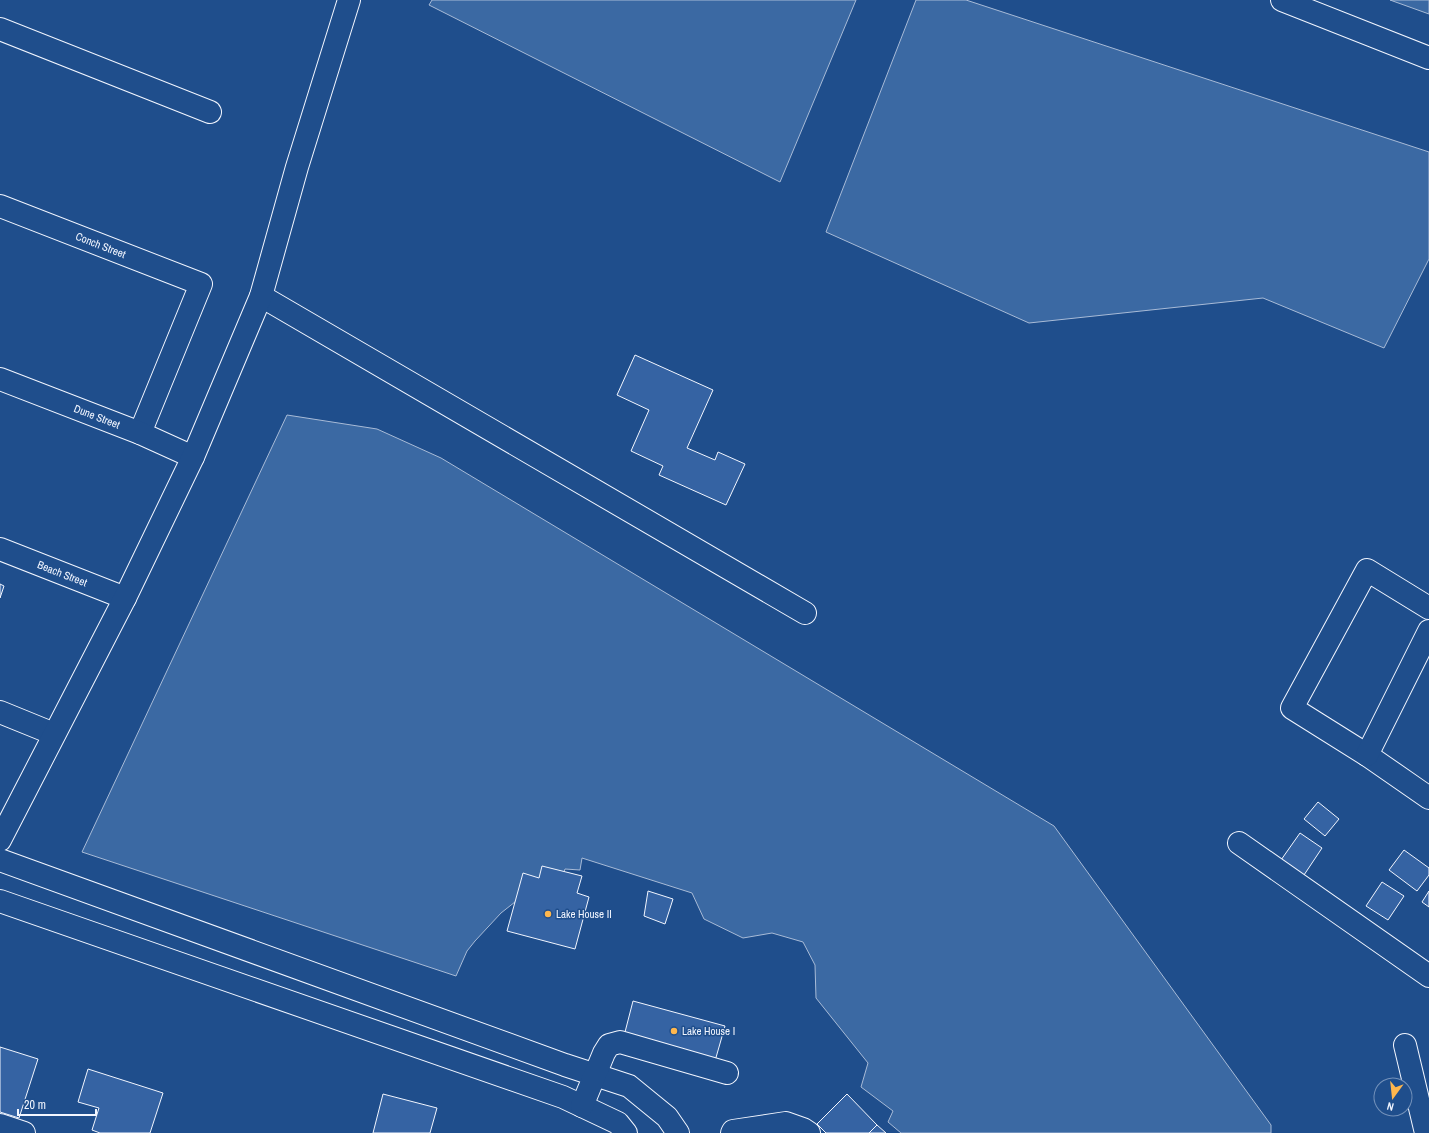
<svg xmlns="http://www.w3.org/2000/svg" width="1429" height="1133" font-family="'Archivo Narrow',sans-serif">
  <rect width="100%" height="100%" fill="#1f4e8c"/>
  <g fill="#3b69a3" stroke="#a8bbd7">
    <path d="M432,0H856L780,182L429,5Z"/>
    <path d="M916,0H966L1429,152V259L1384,348L1263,298L1029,323L826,232Z"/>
    <path d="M1390,0H1429V14Z"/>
    <path d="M287,415L377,429L441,458L1054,826L1271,1125V1133H901L888,1122L893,1111L861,1087L868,1063L816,998L815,965L803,942L772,933L743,938L704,919L692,893L582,858L580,870L565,869L558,888L539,883L501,913L475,941L467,951L456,976L82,852Z"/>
  </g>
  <g fill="#3563a3" stroke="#f2f6ff">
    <path d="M635,355L713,390L687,448L715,460L718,452L745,464L726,505L659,475L663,466L631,451L649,410L617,395Z"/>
    <path d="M0,584L4,586L0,598Z"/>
    <path d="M1318,802L1339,819L1325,836L1304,819Z"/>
    <path d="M1300,833L1322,848L1304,875L1281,860Z"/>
    <path d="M1404,850L1429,868V875L1417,891L1389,870Z"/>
    <path d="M542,866L582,876L577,893L589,897L575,949L507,931L523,873L539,878Z"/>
    <path d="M1382,882L1404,896L1388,920L1366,906Z"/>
    <path d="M648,891L673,899L665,924L644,916Z"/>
    <path d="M1429,891V907L1422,902Z"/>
    <path d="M633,1001L725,1026L715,1061L624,1036Z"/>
    <path d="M0,1047L38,1059L19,1118L0,1112Z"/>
    <path d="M88,1069L163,1093L150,1133H100L92,1130L99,1108L78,1102Z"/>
    <path d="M383,1094L437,1108L430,1133H373Z"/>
    <path d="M847,1094L877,1125L869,1133H826L817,1124Z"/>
    <path d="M877,1125L886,1133H869Z"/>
  </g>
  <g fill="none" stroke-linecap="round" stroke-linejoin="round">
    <defs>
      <g id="minor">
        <path d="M1282,0L1429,58"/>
        <path d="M0,29L210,112"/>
        <path id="s1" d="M0,206L201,284L140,433"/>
        <path d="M261,296L805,613"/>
        <path id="s2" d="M0,379L140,433L193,457"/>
        <path id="s3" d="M0,549L125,598"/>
        <path d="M1429,608L1367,570L1292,708L1367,755L1429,798"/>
        <path d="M0,712L54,734"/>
        <path d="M1367,755L1429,631"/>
        <path d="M0,840L125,598L193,457L261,296L297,167L349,0"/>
        <path d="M1239,843L1429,976"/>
        <path d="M0,860L565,1065L629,1086L667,1117L678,1133"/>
        <path d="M0,901L563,1097L618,1123L626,1133"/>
        <path d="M1405,1045L1426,1133"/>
        <path d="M582,1106L604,1053L609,1045L620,1042L727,1073"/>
        <path d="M0,1125L24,1133"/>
        <path d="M732,1133L733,1131L786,1123L803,1129L809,1133"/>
      </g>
    </defs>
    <use href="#minor" stroke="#f2f6ff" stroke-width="24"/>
    <use href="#minor" stroke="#1f4e8c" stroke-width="22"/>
  </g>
  <g fill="#ffb74d" stroke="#1f4e8c" stroke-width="1.5">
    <circle cx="548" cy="914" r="4"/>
    <circle cx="674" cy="1031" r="4"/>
  </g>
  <g text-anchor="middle" stroke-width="3" stroke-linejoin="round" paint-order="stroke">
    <g font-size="11" fill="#f2f6ff" stroke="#1f4e8c">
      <text dy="4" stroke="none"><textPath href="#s1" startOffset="108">Conch Street</textPath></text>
      <text dy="4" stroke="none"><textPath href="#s2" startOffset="104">Dune Street</textPath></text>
      <text dy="4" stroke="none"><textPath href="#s3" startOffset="67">Beach Street</textPath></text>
    </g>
    <g font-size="11" fill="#f2f6ff" stroke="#1f4e8c" text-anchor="start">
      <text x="556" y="918">Lake House II</text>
      <text x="682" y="1035">Lake House I</text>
    </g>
  </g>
  <g transform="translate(1393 1097) rotate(195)"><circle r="19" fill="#1f4e8c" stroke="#7391ba"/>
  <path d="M0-3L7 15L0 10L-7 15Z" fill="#ffb74d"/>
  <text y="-6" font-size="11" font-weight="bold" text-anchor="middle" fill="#f2f6ff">N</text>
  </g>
  <path d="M18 1109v6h78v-6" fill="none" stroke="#f2f6ff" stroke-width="2"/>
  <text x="24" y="1109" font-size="12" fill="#f2f6ff" stroke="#1f4e8c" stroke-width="3" paint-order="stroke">20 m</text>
</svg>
